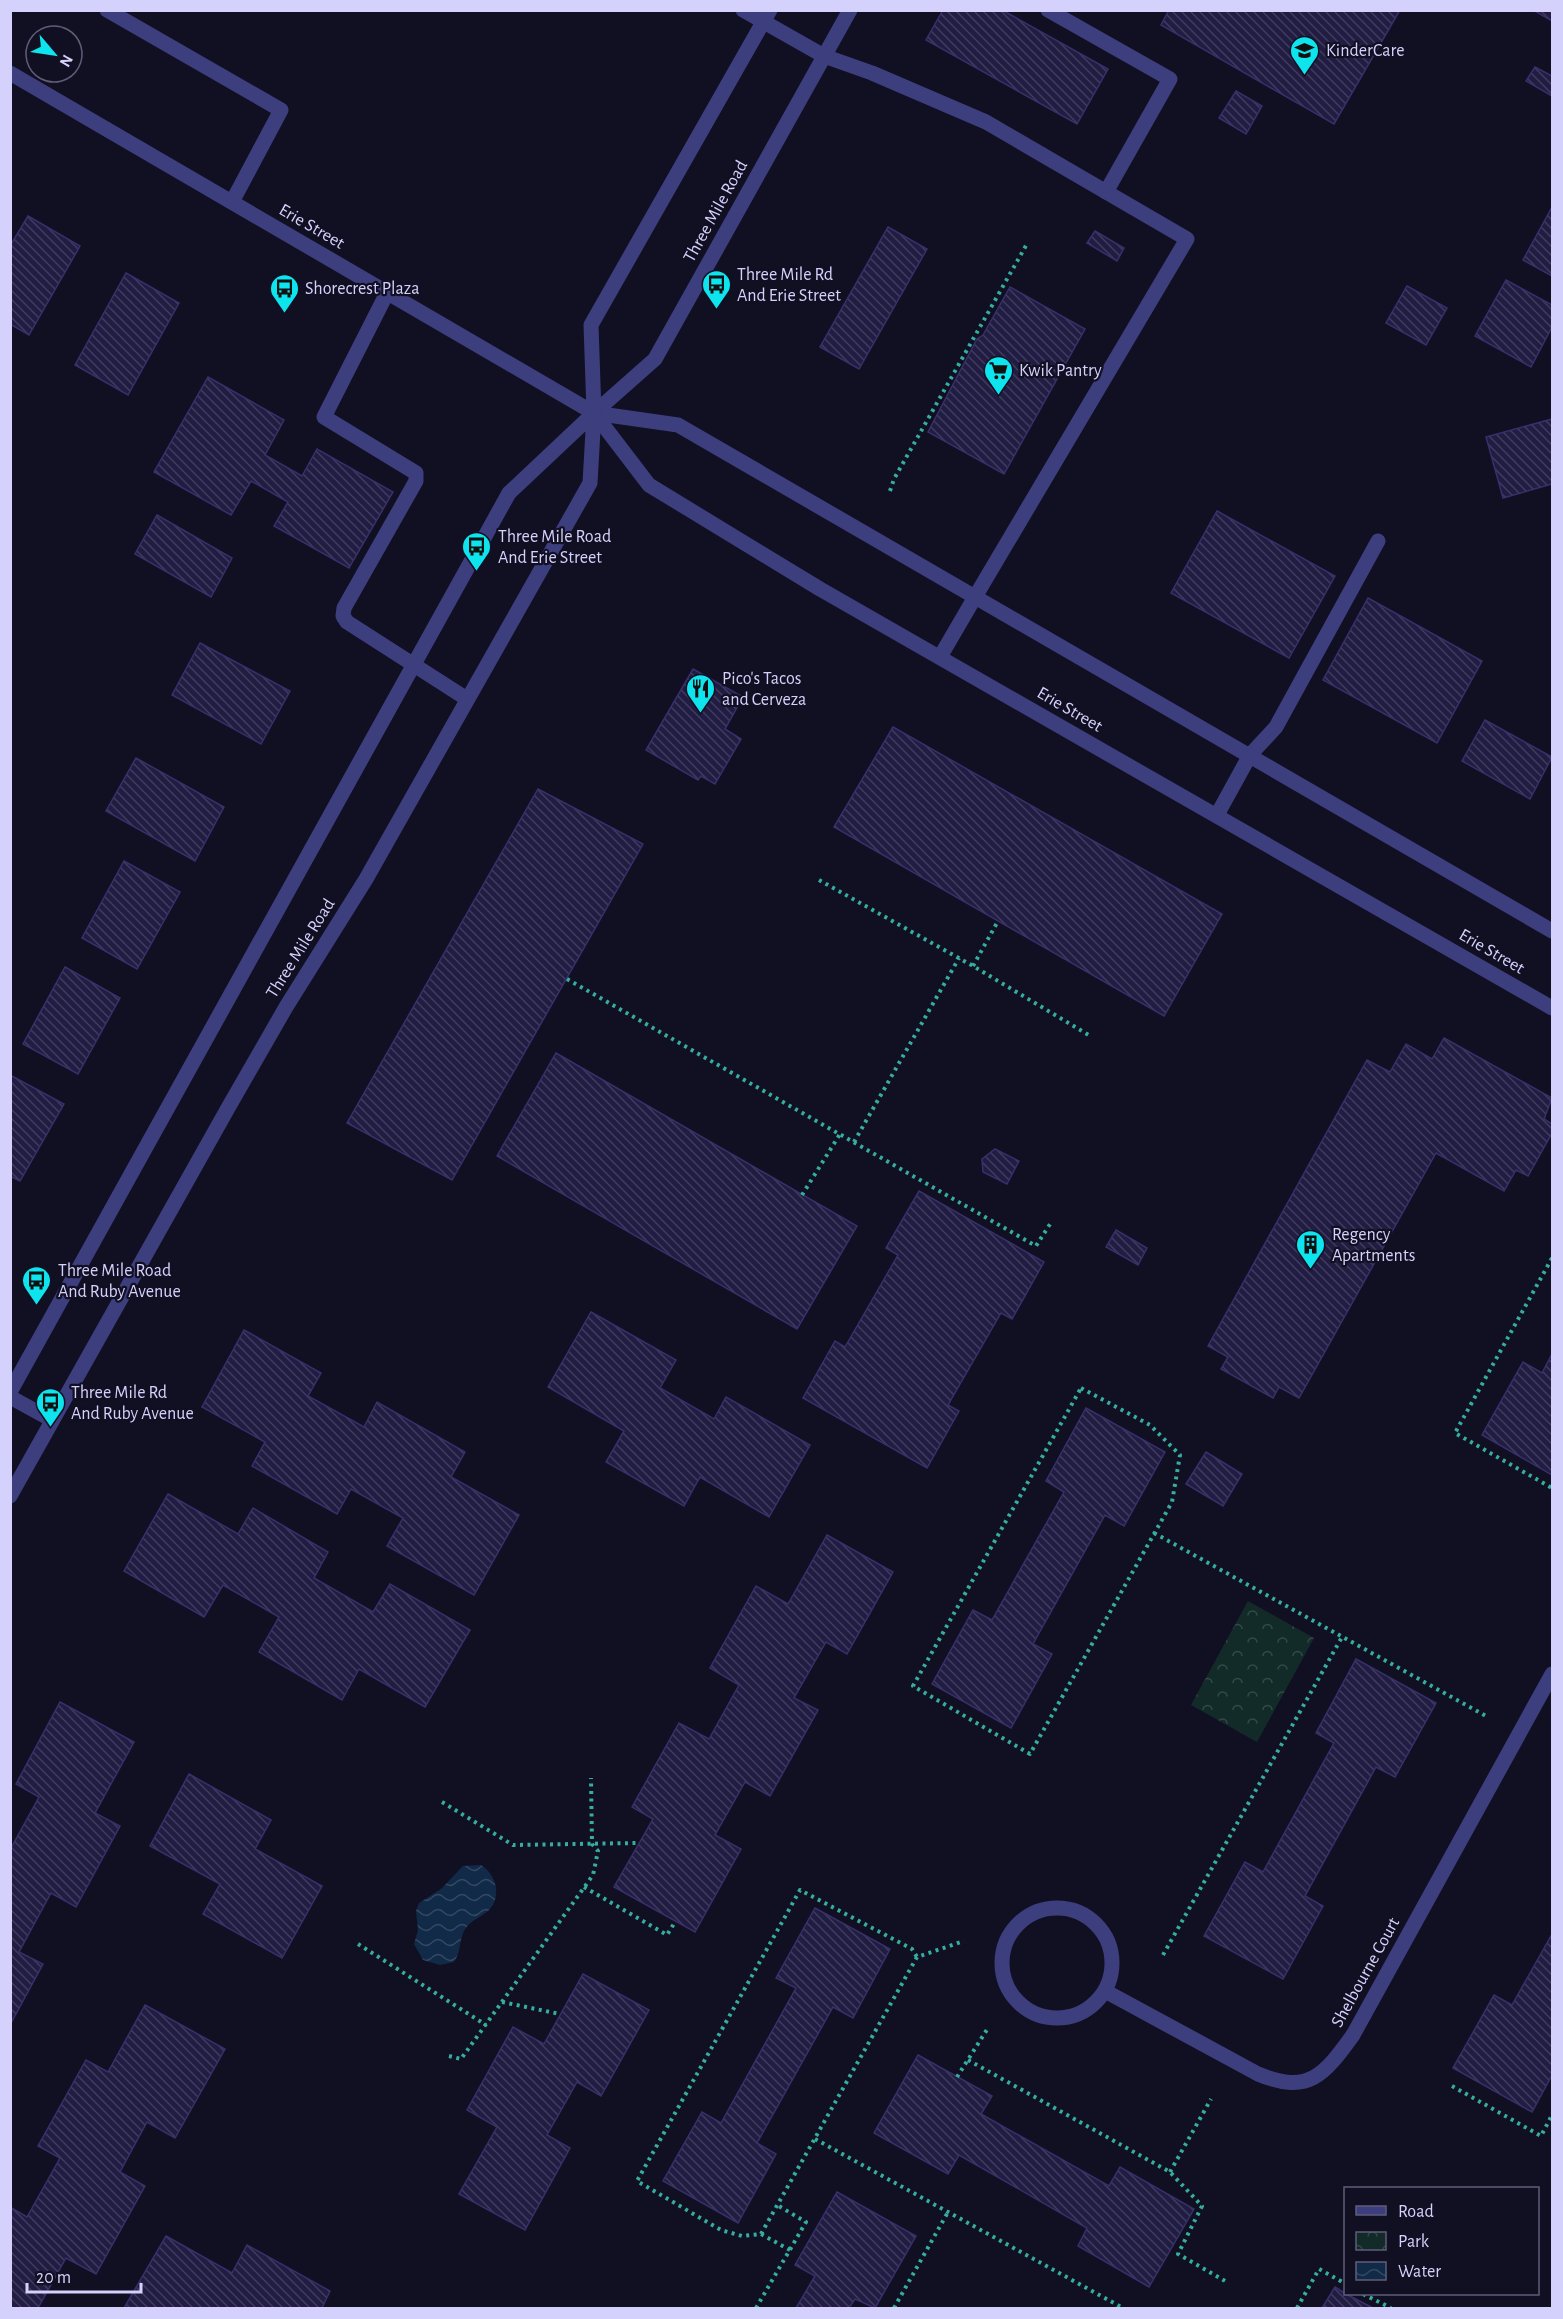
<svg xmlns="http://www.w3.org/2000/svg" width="1563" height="2319" font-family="'Alegreya Sans',sans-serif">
  <defs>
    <pattern id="park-crowns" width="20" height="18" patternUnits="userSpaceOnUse" patternTransform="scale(1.5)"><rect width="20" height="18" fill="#122b29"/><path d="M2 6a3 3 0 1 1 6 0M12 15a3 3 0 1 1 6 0" fill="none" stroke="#344949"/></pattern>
    <pattern id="water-waves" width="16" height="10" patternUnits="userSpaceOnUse" patternTransform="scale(1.5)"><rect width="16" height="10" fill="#112a48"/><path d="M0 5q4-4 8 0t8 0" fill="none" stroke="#334863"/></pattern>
    <pattern id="building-back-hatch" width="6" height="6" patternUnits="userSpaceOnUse" patternTransform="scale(1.5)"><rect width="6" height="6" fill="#211c41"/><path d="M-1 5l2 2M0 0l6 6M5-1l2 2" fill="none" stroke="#403c5d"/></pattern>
  </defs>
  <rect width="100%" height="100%" fill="#110f22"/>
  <path fill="url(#park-crowns)" d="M1248,1601L1314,1638L1257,1742L1191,1705Z"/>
  <path fill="url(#water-waves)" d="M481,1865C495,1873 503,1896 489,1910C482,1917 470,1920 464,1931C459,1941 461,1952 454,1962L440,1965L423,1960L414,1944L418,1930L416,1911L419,1903L441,1889L463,1866Z"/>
  <g fill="url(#building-back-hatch)" stroke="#382f6c" stroke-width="1.5">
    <path d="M943,10H1002L1108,69L1077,124L926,40Z"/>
    <path d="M1169,10H1400L1334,124L1161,25Z"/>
    <path d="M1533,10H1552V21Z"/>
    <path d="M1535,67L1552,76V96L1526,81Z"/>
    <path d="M1236,91L1262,106L1246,134L1219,118Z"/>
    <path d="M1552,207V276L1523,260Z"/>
    <path d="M28,216L80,246L29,335L10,324V246Z"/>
    <path d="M888,227L927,249L859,369L820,347Z"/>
    <path d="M1095,231L1124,248L1117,261L1087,243Z"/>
    <path d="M126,273L179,303L128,395L75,365Z"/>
    <path d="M1506,280L1552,305V327L1531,367L1475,336Z"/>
    <path d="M1407,286L1447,308L1426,345L1386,323Z"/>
    <path d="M1010,287L1085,329L1004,474L928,432L977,339L983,335Z"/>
    <path d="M208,377L284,420L265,455L302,476L317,449L393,492L349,568L274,526L288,502L251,481L231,515L154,472Z"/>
    <path d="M1552,419V484L1503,498L1486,437Z"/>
    <path d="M1217,511L1335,576L1289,658L1171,593Z"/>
    <path d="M157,515L232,558L211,597L135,554Z"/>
    <path d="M1368,598L1482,661L1437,743L1323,680Z"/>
    <path d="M200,643L290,691L261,744L172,695Z"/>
    <path d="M693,669L743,697L725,729L741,739L715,784L701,776L698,780L646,750Z"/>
    <path d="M1485,720L1552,757L1530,799L1462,761Z"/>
    <path d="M893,727L1222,914L1164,1016L834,827Z"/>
    <path d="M136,758L224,807L195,861L106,811Z"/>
    <path d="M538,789L643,844L452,1180L347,1123Z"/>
    <path d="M124,861L180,892L137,969L82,938Z"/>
    <path d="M65,967L120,998L78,1074L23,1044Z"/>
    <path d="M1444,1038L1552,1098L1544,1119L1552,1124V1133L1528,1176L1516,1170L1504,1191L1436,1153L1299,1398L1279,1387L1273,1398L1221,1369L1228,1357L1208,1346L1367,1060L1390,1072L1406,1044L1432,1059Z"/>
    <path d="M556,1053L857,1226L797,1329L497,1156Z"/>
    <path d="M10,1075L64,1104L20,1181L10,1176Z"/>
    <path d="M995,1149L1019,1161L1007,1184L983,1172L982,1159Z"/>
    <path d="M919,1191L1044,1262L1012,1319L1001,1313L948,1405L959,1411L927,1468L803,1398L835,1341L845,1347L898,1255L886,1248Z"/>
    <path d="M1116,1230L1147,1248L1138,1265L1106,1247Z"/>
    <path d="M591,1312L676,1360L660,1388L714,1419L726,1397L810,1445L769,1517L700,1477L684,1506L606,1462L624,1431L548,1387Z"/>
    <path d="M244,1330L321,1373L308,1396L364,1427L377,1402L465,1452L451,1477L519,1515L474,1595L387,1546L403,1518L351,1489L337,1514L252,1466L265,1442L202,1407Z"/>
    <path d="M1552,1354V1475L1482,1435L1523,1362L1542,1373Z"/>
    <path d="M1086,1408L1165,1452L1124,1526L1105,1515L1033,1644L1052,1654L1011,1728L932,1684L973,1610L992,1620L1064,1492L1046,1481Z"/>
    <path d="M1206,1452L1242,1474L1223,1506L1186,1484Z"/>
    <path d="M168,1494L238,1534L253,1508L328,1552L314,1578L373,1612L390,1584L470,1630L425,1707L359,1669L342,1700L259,1652L279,1617L223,1585L204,1617L124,1571Z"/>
    <path d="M827,1535L893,1572L847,1654L826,1642L794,1698L818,1710L770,1796L745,1782L715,1835L741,1849L695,1932L614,1887L653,1819L632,1807L679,1723L709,1739L739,1685L710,1668L756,1586L788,1604Z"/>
    <path d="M1356,1659L1436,1703L1395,1777L1376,1767L1305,1896L1323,1906L1283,1979L1204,1936L1245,1862L1263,1872L1334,1743L1316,1733Z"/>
    <path d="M60,1702L134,1742L95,1813L120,1826L76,1907L51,1893L19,1952L43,1964L10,2025V1850L39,1797L16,1784Z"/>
    <path d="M189,1774L271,1820L255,1849L322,1886L282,1958L203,1914L220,1884L150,1846Z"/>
    <path d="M815,1908L890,1949L853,2018L833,2007L757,2143L776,2154L738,2223L663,2181L702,2112L721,2123L796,1988L776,1978Z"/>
    <path d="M1552,1934V2075L1532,2112L1453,2068L1494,1995L1512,2005Z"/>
    <path d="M583,1974L649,2010L601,2096L577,2082L547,2135L570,2148L525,2230L459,2194L497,2127L467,2110L513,2027L544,2044Z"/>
    <path d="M145,2005L225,2049L175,2138L147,2122L120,2172L145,2186L96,2274L66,2258L38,2308H10V2207L27,2217L60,2158L38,2146L86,2060L108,2072Z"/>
    <path d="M918,2055L992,2096L981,2114L1109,2186L1120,2167L1194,2209L1149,2287L1078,2246L1087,2228L959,2155L948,2174L874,2133Z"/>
    <path d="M837,2192L916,2236L875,2308L855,2299L849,2308H796L815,2276L795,2265Z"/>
    <path d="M166,2236L232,2273L247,2245L330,2291L322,2308H124Z"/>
    <path d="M1335,2287L1346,2294L1373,2308H1322Z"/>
  </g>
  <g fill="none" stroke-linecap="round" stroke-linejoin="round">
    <g stroke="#35ad9f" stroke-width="4" stroke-dasharray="3 4.5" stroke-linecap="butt">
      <path d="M890,491L894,479L1028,242"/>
      <path d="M819,880L973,966L1092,1037"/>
      <path d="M973,966L998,921"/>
      <path d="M567,979L1036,1246L1052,1221"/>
      <path d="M854,1142L959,958"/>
      <path d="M802,1195L840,1134"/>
      <path d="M1552,1258L1455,1433L1552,1488"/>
      <path d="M1081,1388L1150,1425L1180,1455L1172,1502L1030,1754L913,1686Z"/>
      <path d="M1154,1533L1486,1716"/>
      <path d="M442,1802L513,1845L636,1843"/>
      <path d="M584,1887L667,1935L675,1922"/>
      <path d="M358,1944L486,2025"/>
      <path d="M1163,1955L1342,1637"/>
      <path d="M502,2002L560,2014"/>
      <path d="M449,2056L461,2059L593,1875L598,1851L592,1844L591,1778"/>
      <path d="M968,2060L1170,2172L1202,2206L1178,2254L1227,2282"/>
      <path d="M957,2077L988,2028"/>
      <path d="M1452,2086L1541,2136L1552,2115"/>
      <path d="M815,2139L1123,2308"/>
      <path d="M1170,2172L1211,2099"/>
      <path d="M761,2234L917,1957L964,1941"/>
      <path d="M790,2250L761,2234L742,2236L721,2230L637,2181L800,1890L912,1949L917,1957"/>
      <path d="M1363,2294L1391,2308"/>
      <path d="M756,2308L806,2222L777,2205"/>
      <path d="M894,2308L948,2212"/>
      <path d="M1297,2308L1319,2269L1346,2284"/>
    </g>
    <g stroke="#3d3e7e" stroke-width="15">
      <path d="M107,10L281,110L232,202"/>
      <path d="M743,10L824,56L872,73L986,122L1187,239L975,597"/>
      <path d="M1048,10L1170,79L1106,192"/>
      <path d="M387,293L324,417L416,473V481L344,608L343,616L347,622L467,699"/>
      <path d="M1250,755L1276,727L1378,541"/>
    </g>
    <g stroke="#3d3e7e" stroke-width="15">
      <path d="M10,73L594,413L678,425L1552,931"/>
      <path d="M594,413L649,485L820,589L1552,1008"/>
      <path d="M940,657L975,597"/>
      <path d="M1217,815L1250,755"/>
      <path d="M10,1397L52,1420"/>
      <circle cx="1057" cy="1963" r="55"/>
      <path d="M1105,1991L1258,2074C1309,2095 1324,2075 1353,2035L1552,1674"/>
    </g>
    <g stroke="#3d3e7e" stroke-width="15">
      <path d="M594,413L655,359L850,10"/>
      <path d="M594,413L591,325L770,10"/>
      <path d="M10,1392L509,493L594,413L590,483L366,879L286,1007L228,1108L10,1496"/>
    </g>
  </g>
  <defs>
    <symbol id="school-pin" viewBox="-11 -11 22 30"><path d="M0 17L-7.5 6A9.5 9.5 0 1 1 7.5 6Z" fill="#0de4ed" stroke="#110f22"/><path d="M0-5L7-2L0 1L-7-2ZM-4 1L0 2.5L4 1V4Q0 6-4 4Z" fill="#111"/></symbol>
    <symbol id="bus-pin" viewBox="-11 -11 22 30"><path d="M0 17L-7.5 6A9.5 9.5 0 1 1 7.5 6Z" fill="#0de4ed" stroke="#110f22"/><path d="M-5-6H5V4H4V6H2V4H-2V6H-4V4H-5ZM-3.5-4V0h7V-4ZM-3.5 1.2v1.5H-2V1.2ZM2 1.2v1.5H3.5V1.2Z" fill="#111"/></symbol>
    <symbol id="supermarket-pin" viewBox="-11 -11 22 30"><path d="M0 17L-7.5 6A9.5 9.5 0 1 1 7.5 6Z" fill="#0de4ed" stroke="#110f22"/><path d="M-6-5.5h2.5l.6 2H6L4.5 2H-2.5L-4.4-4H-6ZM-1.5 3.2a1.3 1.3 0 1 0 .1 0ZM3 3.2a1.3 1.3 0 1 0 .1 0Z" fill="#111"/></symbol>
    <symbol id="restaurant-pin" viewBox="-11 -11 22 30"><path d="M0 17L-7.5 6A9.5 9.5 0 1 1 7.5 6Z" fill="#0de4ed" stroke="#110f22"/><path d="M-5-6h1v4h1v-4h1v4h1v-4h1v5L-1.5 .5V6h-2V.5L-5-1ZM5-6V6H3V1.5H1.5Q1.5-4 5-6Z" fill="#111"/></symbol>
    <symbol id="building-pin" viewBox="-11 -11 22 30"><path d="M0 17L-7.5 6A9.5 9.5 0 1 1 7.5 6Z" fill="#0de4ed" stroke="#110f22"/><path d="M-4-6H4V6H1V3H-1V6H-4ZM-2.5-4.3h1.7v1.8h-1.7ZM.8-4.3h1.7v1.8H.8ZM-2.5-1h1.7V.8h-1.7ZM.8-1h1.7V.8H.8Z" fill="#111"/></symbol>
  </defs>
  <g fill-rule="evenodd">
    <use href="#school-pin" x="1288" y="34" width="33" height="45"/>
    <use href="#bus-pin" x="700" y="268" width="33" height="45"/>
    <use href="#bus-pin" x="268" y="272" width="33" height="45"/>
    <use href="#supermarket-pin" x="982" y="354" width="33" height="45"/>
    <use href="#bus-pin" x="460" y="530" width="33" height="45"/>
    <use href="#restaurant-pin" x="684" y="672" width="33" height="45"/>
    <use href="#building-pin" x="1294" y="1228" width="33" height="45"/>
    <use href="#bus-pin" x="20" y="1264" width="33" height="45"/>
    <use href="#bus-pin" x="34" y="1386" width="33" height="45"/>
  </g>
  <g text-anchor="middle" stroke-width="4.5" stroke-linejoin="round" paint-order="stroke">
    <g font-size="18" fill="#d4d2fc" stroke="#110f22" text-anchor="start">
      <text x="1326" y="56">KinderCare</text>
      <text x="737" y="280">Three Mile Rd<tspan x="737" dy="21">And Erie Street</tspan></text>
      <text x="305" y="294">Shorecrest Plaza</text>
      <text x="1019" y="376">Kwik Pantry</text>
      <text x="498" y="542">Three Mile Road<tspan x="498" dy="21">And Erie Street</tspan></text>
      <text x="722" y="684">Pico's Tacos<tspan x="722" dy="21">and Cerveza</tspan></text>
      <text x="1332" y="1240">Regency<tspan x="1332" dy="21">Apartments</tspan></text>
      <text x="58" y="1276">Three Mile Road<tspan x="58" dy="21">And Ruby Avenue</tspan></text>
      <text x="71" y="1398">Three Mile Rd<tspan x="71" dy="21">And Ruby Avenue</tspan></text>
    </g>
    <g font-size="18" fill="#d4d2fc" stroke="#110f22">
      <text transform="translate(715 211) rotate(-61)" y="6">Three Mile Road</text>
      <text transform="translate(312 226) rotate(30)" y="6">Erie Street</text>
      <text transform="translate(1070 709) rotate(30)" y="6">Erie Street</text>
      <text transform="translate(300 948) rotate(-58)" y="6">Three Mile Road</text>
      <text transform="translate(1492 951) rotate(30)" y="6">Erie Street</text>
      <text transform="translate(1365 1972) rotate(-61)" y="6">Shelbourne Court</text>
    </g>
  </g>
  <rect width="1563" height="2319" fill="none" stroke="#d4d2fc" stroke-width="24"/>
  <rect x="1344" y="2187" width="195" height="108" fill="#110f22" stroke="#5f5d79" stroke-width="1.5"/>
  <rect x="1356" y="2206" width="30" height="9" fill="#3d3e7e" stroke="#5f5d79" stroke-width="1.5"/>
  <text x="1398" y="2217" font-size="18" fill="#d4d2fc">Road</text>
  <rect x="1356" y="2232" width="30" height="18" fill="url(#park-crowns)" stroke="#5f5d79" stroke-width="1.5"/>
  <text x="1398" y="2247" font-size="18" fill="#d4d2fc">Park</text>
  <rect x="1356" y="2262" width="30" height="18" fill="url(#water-waves)" stroke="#5f5d79" stroke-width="1.5"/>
  <text x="1398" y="2277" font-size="18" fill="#d4d2fc">Water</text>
  <g transform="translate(54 54) rotate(119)"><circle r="28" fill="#110f22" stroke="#5f5d79" stroke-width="1.5"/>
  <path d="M0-4.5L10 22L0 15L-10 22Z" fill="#0de4ed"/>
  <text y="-9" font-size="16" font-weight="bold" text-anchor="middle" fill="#d4d2fc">N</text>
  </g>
  <path d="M27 2283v9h114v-9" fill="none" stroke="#d4d2fc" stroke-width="3"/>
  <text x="36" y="2283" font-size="18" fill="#d4d2fc" stroke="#110f22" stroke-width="4.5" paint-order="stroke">20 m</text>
</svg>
